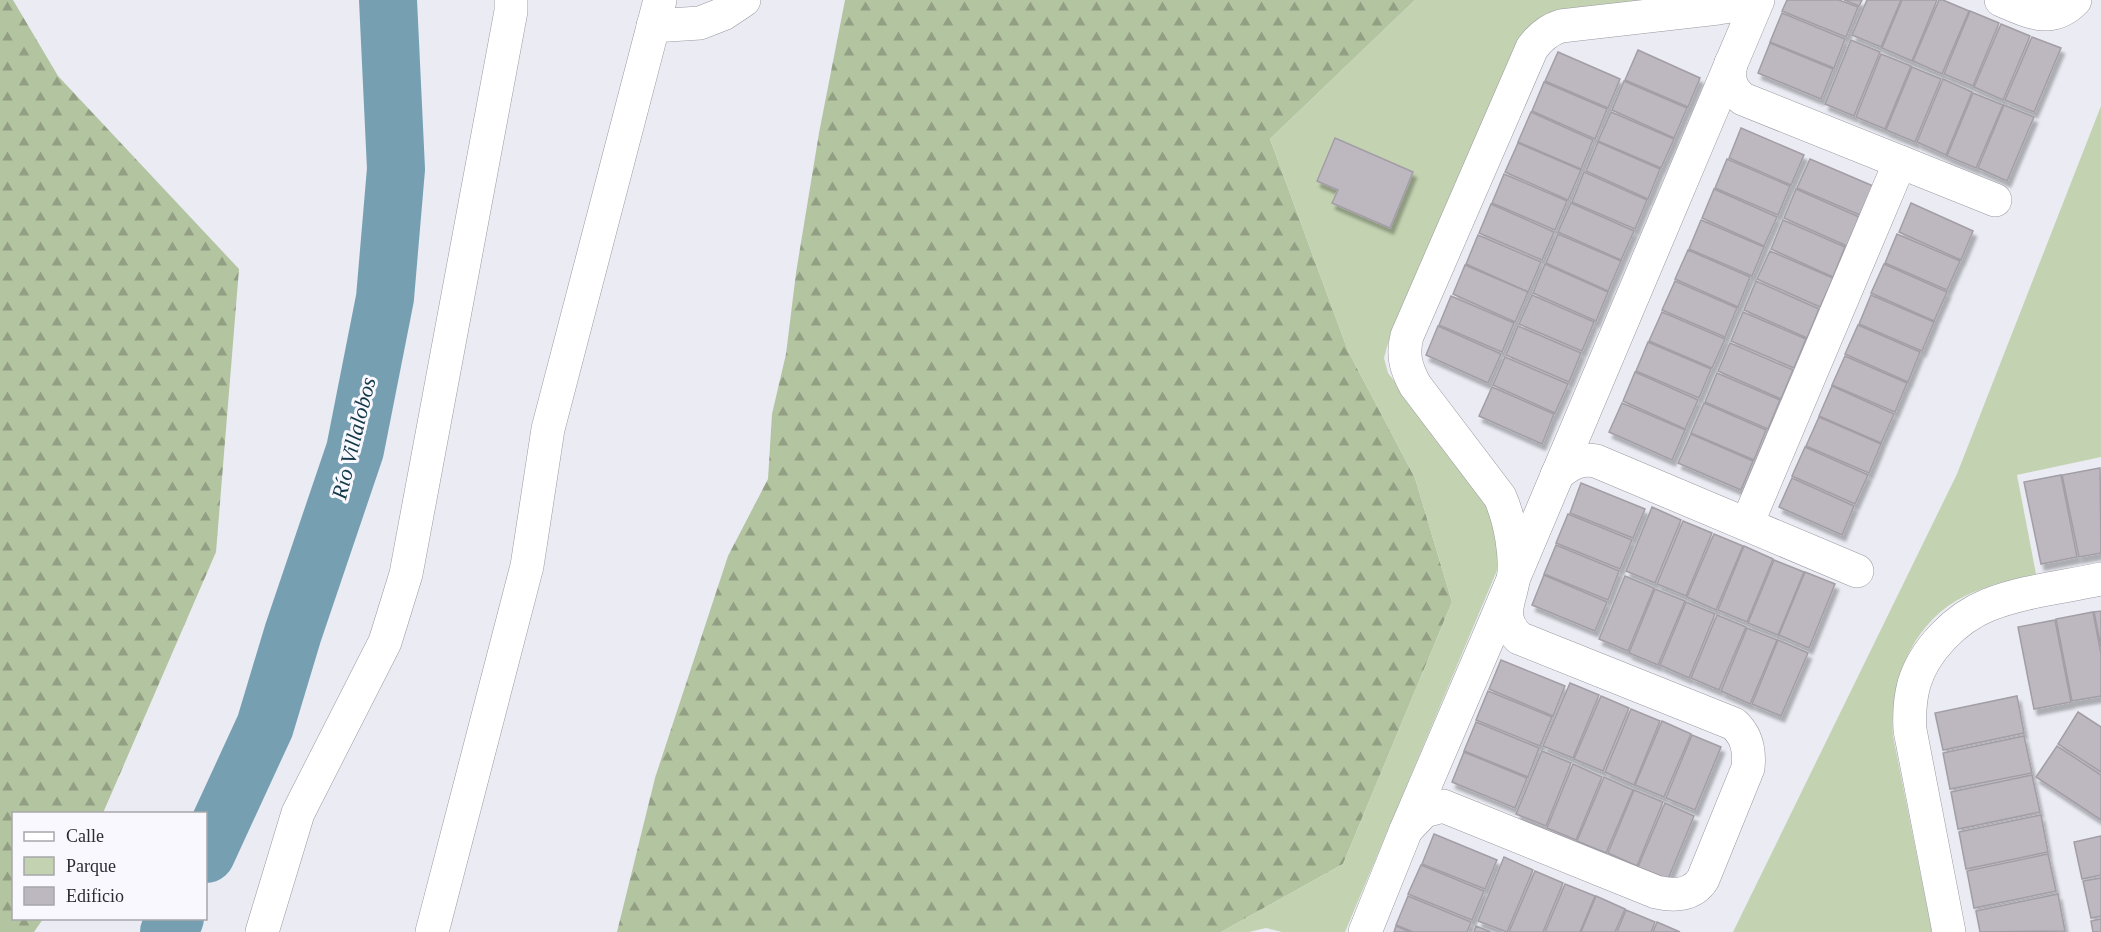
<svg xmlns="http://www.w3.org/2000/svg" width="2101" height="932" font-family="'Times New Roman',serif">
  <defs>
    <pattern id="forest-firs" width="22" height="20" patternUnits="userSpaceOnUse" patternTransform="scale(1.5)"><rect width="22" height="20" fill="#b3c4a0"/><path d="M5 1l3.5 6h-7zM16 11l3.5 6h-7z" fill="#929f83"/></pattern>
    <filter id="shadow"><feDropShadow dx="3.5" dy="6" stdDeviation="1.5" flood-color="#0004"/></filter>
  </defs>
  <rect width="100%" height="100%" fill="#ebebf4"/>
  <g fill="url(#forest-firs)">
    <path d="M0,0H13L58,76L239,269L216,552L103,813L14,814V918L43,919L34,932H0Z"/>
    <path d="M845,0H1415L1270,139L1348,351L1415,478L1452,602L1343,864L1221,932H617L655,778L728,556L768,479L772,414L786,354L796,273L819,133Z"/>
  </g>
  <g fill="#c3d3b1">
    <path d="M1415,0H1666L1561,13L1388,343L1384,358L1388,373L1448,450L1497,521L1498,568L1345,932H1282L1266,928L1249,932H1221L1343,864L1452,602L1415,478L1348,351L1270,139Z"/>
    <path d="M2101,106V457L2017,475L2036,574C2012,579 1988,585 1965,596C1913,621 1889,681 1893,736L1932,932H1733L1957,474Z"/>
  </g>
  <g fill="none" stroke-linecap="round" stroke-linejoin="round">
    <g stroke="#76a0b2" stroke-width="58">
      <path d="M206,854L265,726L293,633L355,450L385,298L396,169L388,0"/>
      <path d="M169,932L175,918"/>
    </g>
  </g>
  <g fill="#bdb8bf" stroke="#a39ea6" stroke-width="1.5" filter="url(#shadow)">
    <path d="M1787,0H1839L1858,7L1846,37L1782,11Z"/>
    <path d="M1844,0H1862L1859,6Z"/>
    <path d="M1867,0H1901L1881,47L1852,35Z"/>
    <path d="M1902,0H1937L1912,61L1882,48Z"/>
    <path d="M1939,0H1943L1969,11L1942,74L1913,61Z"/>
    <path d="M1970,11L1999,23L1973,86L1944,74Z"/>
    <path d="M1782,13L1845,39L1834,68L1770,42Z"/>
    <path d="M2001,24L2030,36L2003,100L1974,87Z"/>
    <path d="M2032,37L2061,48L2034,112L2005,100Z"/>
    <path d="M1851,40L1880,52L1854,116L1825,104Z"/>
    <path d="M1770,43L1833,69L1821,99L1758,73Z"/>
    <path d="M1638,50L1700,78L1688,107L1625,80Z"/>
    <path d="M1558,52L1620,79L1608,108L1545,81Z"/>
    <path d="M1881,54L1911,66L1885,129L1856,117Z"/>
    <path d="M1912,67L1941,79L1915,142L1886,130Z"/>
    <path d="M1943,79L1972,92L1946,155L1917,142Z"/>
    <path d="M1624,81L1687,108L1674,138L1612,110Z"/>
    <path d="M1544,82L1607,109L1595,139L1532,111Z"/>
    <path d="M1973,93L2003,105L1976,168L1947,156Z"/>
    <path d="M2004,105L2034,117L2007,181L1978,168Z"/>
    <path d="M1531,112L1593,140L1581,169L1518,142Z"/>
    <path d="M1611,112L1674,139L1661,168L1598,141Z"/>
    <path d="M1741,128L1804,155L1791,185L1729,158Z"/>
    <path d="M1335,138L1413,172L1390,228L1332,203L1338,190L1317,181Z"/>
    <path d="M1598,142L1660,169L1648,199L1586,171Z"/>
    <path d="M1518,143L1581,170L1568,200L1505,172Z"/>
    <path d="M1727,159L1790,186L1778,215L1715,188Z"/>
    <path d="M1810,159L1873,186L1860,215L1797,188Z"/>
    <path d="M1584,172L1647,200L1635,229L1572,202Z"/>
    <path d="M1504,174L1567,201L1555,230L1492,203Z"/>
    <path d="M1714,189L1777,217L1764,246L1702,218Z"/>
    <path d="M1796,189L1859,217L1847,246L1784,218Z"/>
    <path d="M1571,203L1634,231L1621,260L1558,232Z"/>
    <path d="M1911,203L1973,231L1961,260L1899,232Z"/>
    <path d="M1491,204L1554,232L1542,260L1479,233Z"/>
    <path d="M1701,220L1764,247L1752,276L1689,249Z"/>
    <path d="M1783,220L1845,247L1833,277L1771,249Z"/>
    <path d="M1558,234L1621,261L1608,291L1546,263Z"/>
    <path d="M1897,234L1960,261L1947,290L1885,263Z"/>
    <path d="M1478,235L1541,262L1528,292L1466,264Z"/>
    <path d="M1688,250L1750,277L1738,307L1675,279Z"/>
    <path d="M1770,251L1833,278L1820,307L1757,279Z"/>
    <path d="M1545,264L1608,292L1596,321L1533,293Z"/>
    <path d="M1884,264L1947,292L1934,321L1871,293Z"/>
    <path d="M1465,265L1528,292L1515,322L1453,294Z"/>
    <path d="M1675,281L1737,308L1725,337L1662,310Z"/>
    <path d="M1756,281L1819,309L1807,338L1744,310Z"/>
    <path d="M1532,295L1594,322L1582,351L1519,324Z"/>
    <path d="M1871,295L1934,322L1922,351L1859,324Z"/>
    <path d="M1451,296L1514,323L1502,352L1439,325Z"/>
    <path d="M1662,312L1725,339L1712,368L1649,341Z"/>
    <path d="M1743,312L1806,339L1794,368L1731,341Z"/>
    <path d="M1858,325L1920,352L1908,382L1845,354Z"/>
    <path d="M1438,326L1501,354L1488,383L1426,355Z"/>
    <path d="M1518,326L1581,353L1569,382L1506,355Z"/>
    <path d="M1648,342L1711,369L1699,398L1636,371Z"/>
    <path d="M1730,343L1793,370L1781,399L1718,371Z"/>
    <path d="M1845,356L1907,383L1895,412L1832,385Z"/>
    <path d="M1505,357L1568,384L1555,413L1493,385Z"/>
    <path d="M1635,372L1698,400L1685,429L1623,401Z"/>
    <path d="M1717,373L1780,400L1768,429L1705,402Z"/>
    <path d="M1832,386L1894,414L1881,443L1819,416Z"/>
    <path d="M1492,387L1554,414L1542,444L1479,416Z"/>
    <path d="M1622,403L1685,430L1672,460L1609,432Z"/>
    <path d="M1704,403L1766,430L1754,460L1691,433Z"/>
    <path d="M1819,417L1881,444L1869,473L1806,446Z"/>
    <path d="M1691,434L1753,461L1741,490L1678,463Z"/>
    <path d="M1805,447L1868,475L1855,504L1792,476Z"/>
    <path d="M2100,468L2101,553L2079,557L2062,475Z"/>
    <path d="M2061,475L2077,557L2041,564L2024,482Z"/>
    <path d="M1792,478L1854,506L1842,535L1779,507Z"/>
    <path d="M1581,483L1645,509L1633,538L1570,513Z"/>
    <path d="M1652,507L1681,520L1655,583L1626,571Z"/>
    <path d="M1568,514L1632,540L1620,569L1556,543Z"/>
    <path d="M1683,521L1712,533L1686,596L1657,584Z"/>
    <path d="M1714,534L1743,546L1716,610L1687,597Z"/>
    <path d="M1556,545L1619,571L1608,600L1544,574Z"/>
    <path d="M1744,546L1773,559L1747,622L1718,610Z"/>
    <path d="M1774,560L1804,572L1778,635L1748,623Z"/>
    <path d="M1805,572L1835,584L1809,648L1779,635Z"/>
    <path d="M1544,575L1607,602L1595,631L1532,605Z"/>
    <path d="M1625,576L1654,588L1628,651L1599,639Z"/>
    <path d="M1655,589L1685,601L1658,665L1629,653Z"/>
    <path d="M1686,602L1715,614L1689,678L1660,665Z"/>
    <path d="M2101,611V647L2094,612Z"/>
    <path d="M2093,612L2101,654V696L2072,701L2056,619Z"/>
    <path d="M1717,615L1746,627L1719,690L1691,678Z"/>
    <path d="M2055,620L2071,702L2034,709L2018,627Z"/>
    <path d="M1747,628L1777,640L1750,704L1721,691Z"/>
    <path d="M1778,640L1808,653L1781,716L1752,704Z"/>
    <path d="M1501,660L1565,686L1553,716L1489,689Z"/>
    <path d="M1570,683L1599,695L1573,758L1543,746Z"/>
    <path d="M1488,691L1552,717L1540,746L1476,720Z"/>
    <path d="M1601,696L1629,708L1603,771L1574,759Z"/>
    <path d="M2017,696L2024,733L1943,750L1935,713Z"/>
    <path d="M1631,709L1660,721L1634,785L1605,772Z"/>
    <path d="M2078,712L2101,727V772L2058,744Z"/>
    <path d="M1662,721L1691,734L1664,797L1635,785Z"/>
    <path d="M1476,722L1539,748L1528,777L1464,751Z"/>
    <path d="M1692,735L1721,747L1695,810L1666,798Z"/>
    <path d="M2024,736L2032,773L1950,789L1943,753Z"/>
    <path d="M2057,746L2101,775V820L2036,777Z"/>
    <path d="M1542,751L1571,763L1546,826L1516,814Z"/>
    <path d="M1464,752L1527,778L1515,808L1452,782Z"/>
    <path d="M1573,764L1602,777L1576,840L1547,828Z"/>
    <path d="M2032,775L2040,812L1958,829L1951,792Z"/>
    <path d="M1604,777L1633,790L1606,853L1577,841Z"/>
    <path d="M1634,790L1663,802L1637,866L1608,853Z"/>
    <path d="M1665,803L1694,816L1668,879L1638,867Z"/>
    <path d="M2041,815L2048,852L1966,869L1959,832Z"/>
    <path d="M1434,834L1497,860L1485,889L1422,864Z"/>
    <path d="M2101,836V875L2082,879L2074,842Z"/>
    <path d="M2048,854L2056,891L1974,908L1967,871Z"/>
    <path d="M1504,857L1533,870L1507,932L1478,921Z"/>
    <path d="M1421,865L1484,891L1472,920L1408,894Z"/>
    <path d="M1535,871L1563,883L1543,932H1509Z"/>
    <path d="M2101,878V916L2091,918L2083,881Z"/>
    <path d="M1565,884L1595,896L1580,932H1545Z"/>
    <path d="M2058,894L2065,931L1980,932L1976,911Z"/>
    <path d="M1408,896L1471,922L1467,932H1413L1396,925Z"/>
    <path d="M1596,896L1625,909L1615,932H1581Z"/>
    <path d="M1626,910L1655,922L1651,932H1617Z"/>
    <path d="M2101,919V932H2093L2091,921Z"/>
    <path d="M1657,922L1680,932H1653Z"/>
    <path d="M1396,926L1410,932H1394Z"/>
    <path d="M1476,926L1491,932H1474Z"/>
  </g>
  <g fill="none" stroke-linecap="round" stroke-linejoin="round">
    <defs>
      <g id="minor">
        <path d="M2001,0C2028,11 2051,25 2075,0"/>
        <path d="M653,26L700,23L723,14L744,0"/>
        <path d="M1731,63C1728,79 1730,89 1743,99L1995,200"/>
        <path d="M1557,475C1569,464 1581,458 1596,461L1857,571"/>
        <path d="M1747,524L1900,162"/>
        <path d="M1406,830L1424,811L1443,806L1656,892C1673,896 1693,896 1703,879L1748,768C1750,750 1747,736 1734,724L1519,638C1498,617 1509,604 1513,581C1517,556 1510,520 1500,497L1415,385C1406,368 1402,355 1407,336L1532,48C1540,37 1548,30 1561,26L1718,8L1732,6L1746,0"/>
        <path d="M262,932L298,813L385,642L406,574L511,11V0"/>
        <path d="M432,932L527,566L548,429L660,0"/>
        <path d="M1365,932L1406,830L1493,627L1758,0"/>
        <path d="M1949,932L1910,730C1909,714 1910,699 1914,684C1924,650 1956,618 1988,605C2023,591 2064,587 2101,579"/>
      </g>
    </defs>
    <use href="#minor" stroke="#9998a0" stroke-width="34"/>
    <use href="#minor" stroke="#fff" stroke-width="33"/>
  </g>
  <g text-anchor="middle" stroke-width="6" stroke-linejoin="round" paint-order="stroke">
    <g font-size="22" font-style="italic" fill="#123847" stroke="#f9f8fe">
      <text transform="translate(353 438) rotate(-76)" y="8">Río Villalobos</text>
    </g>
  </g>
  <rect x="12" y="812" width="195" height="108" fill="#f9f8fe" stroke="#a7a6ab" stroke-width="1.5"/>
  <rect x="24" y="832" width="30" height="9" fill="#ffffff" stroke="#a7a6ab" stroke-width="1.5"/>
  <text x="66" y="842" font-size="18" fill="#2c2c2f">Calle</text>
  <rect x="24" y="857" width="30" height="18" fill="#c3d3b1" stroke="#a7a6ab" stroke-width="1.5"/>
  <text x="66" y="872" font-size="18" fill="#2c2c2f">Parque</text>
  <rect x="24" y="887" width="30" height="18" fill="#bdb8bf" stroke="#a7a6ab" stroke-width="1.5"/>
  <text x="66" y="902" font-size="18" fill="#2c2c2f">Edificio</text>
</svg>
